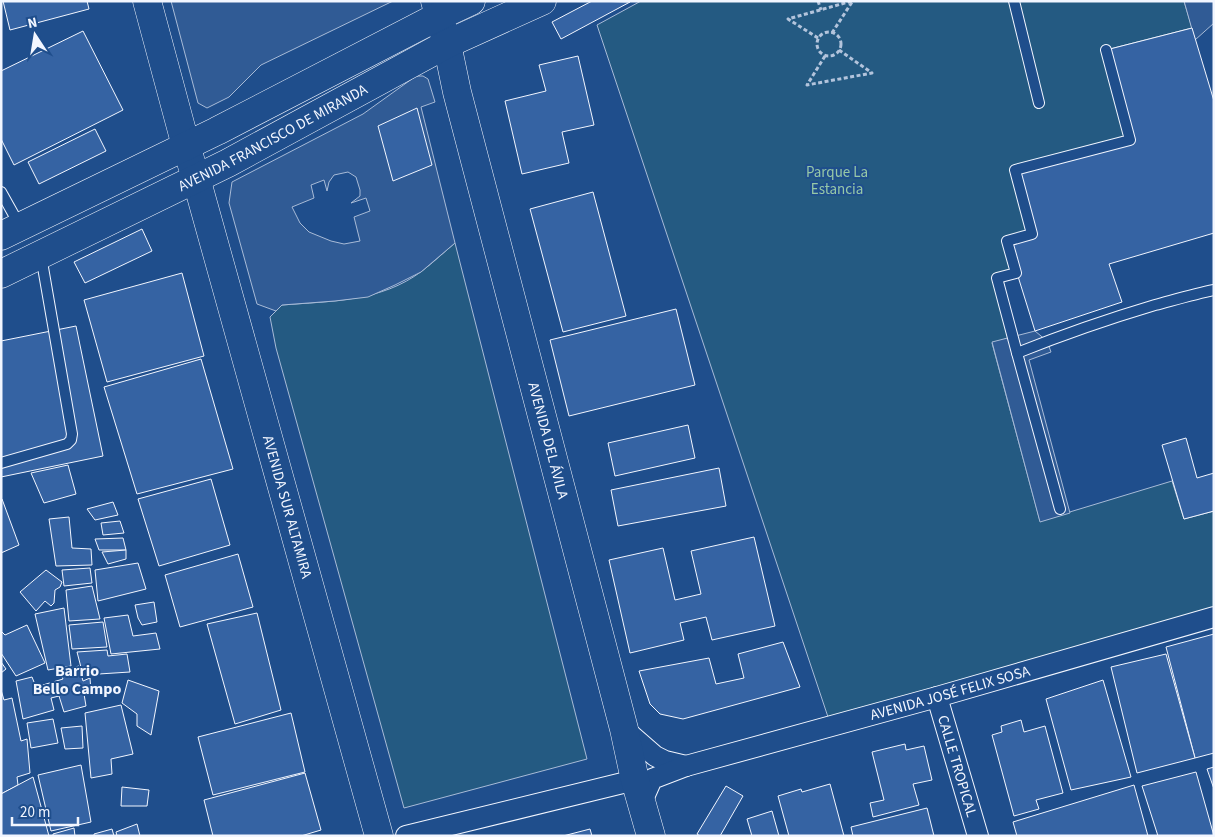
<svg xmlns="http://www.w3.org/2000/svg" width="1215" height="837" font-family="'Source Sans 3',sans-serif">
  <rect width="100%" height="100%" fill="#1f4e8c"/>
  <g fill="#245a82" stroke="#a8bbd7">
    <path d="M641,1H1184L1192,28L1106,50L1134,144L1032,234L1016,273L997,278L1012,337L992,343L1040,521L1172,481L1184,519L1214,511V616L831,726L597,25Z"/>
    <path d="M455,243L587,759L404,808L276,348L270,317L282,305C331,301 381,302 422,271C434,262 444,252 455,243Z"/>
  </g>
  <g fill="#305b95" stroke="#a8bbd7" fill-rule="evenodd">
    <path d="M171,1H393L261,65L229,97L207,108L198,103Z"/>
    <path d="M1184,1H1214V23L1195,40Z"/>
    <path d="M416,76H423L428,79L435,102L421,107L455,243L421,272L395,285L368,297L335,301L282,305L276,311L257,304L229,203L232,182L363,114ZM348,172L356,177L360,190V196L351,203L366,198L370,211L354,217L360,241L344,244L331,241L309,232L300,223L292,207L314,198L311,185L324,180L327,191L329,182L334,175Z"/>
    <path d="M1035,331L1047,341L1051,352L1029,360L1070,513L1040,522L992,342Z"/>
  </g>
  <g fill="#3563a3" stroke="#f2f6ff">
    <path d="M3,1H87L89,9L10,30Z"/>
    <path d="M592,1L630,2L561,39L552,22Z"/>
    <path d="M1192,28L1214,101V233L1109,264L1122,302L1035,331L1007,241L1032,234L1015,170L1130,140L1106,50Z"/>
    <path d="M83,31L123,110L14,165L1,139V71Z"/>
    <path d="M578,56L594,125L562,132L569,163L522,174L505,101L546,91L539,65Z"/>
    <path d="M417,108L432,165L393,181L378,126Z"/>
    <path d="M95,129L106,151L39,184L28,162Z"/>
    <path d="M593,192L626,316L563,332L530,209Z"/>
    <path d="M142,229L152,251L85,283L74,262Z"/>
    <path d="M182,273L204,356L107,382L84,300Z"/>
    <path d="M676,309L695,385L569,416L550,340Z"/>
    <path d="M76,326L103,456L1,477V341Z"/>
    <path d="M201,359L233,469L137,494L104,387Z"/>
    <path d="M688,425L695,458L615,476L608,443Z"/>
    <path d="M1186,438L1197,478L1214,473V511L1184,519L1162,445Z"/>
    <path d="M68,465L76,494L44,503L31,473Z"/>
    <path d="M719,468L726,506L618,526L611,490Z"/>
    <path d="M211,479L230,545L159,566L138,499Z"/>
    <path d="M2,499L19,545L1,553V499Z"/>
    <path d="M113,502L118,515L95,520L87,509Z"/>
    <path d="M69,517L72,548L91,549L92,565L56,566L49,519Z"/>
    <path d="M120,521L124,533L103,535L101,523Z"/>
    <path d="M754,537L775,626L712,640L706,617L680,623L684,640L630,653L609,560L663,548L675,600L701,594L691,551Z"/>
    <path d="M123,538L126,550H99L95,539Z"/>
    <path d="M126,550V559L108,564L102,552Z"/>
    <path d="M238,554L253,607L180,627L165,575Z"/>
    <path d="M138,563L146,589L98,601L95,570Z"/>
    <path d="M90,568L92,583L64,586L62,570Z"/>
    <path d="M46,570L62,582L60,587L55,590L54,603L51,606L45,601L36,611L20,592Z"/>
    <path d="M92,586L100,619L69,621L66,590Z"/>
    <path d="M154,602L157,622L142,625L138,618L135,605Z"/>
    <path d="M64,608L71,666L48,670L35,614Z"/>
    <path d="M257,613L281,710L235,724L207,624Z"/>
    <path d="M128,615L133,636L156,633L160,649L111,654L104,618Z"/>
    <path d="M103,622L107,647L72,649L69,625Z"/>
    <path d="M27,625L45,663L16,676L1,653V631L5,635Z"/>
    <path d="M1214,634V753L1195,758L1166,647Z"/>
    <path d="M783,642L800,687L683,719L660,714L650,704L639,671L709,658L716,684L744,678L738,654Z"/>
    <path d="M107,650L108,656L127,654L130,672L83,675L77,652Z"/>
    <path d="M1166,654L1195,758L1137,773L1111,667Z"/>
    <path d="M1,662L6,669L1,673Z"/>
    <path d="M79,666L83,681L90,678L91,692L84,694L86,706L64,712L59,696L51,698L54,710L23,719L16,681L32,677L36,687L63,679L59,671Z"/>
    <path d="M128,680L159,691L151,735L137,726V714L122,703Z"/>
    <path d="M1103,680L1131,777L1071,790L1046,699Z"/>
    <path d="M1,690L4,700L12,698L21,741L27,739L30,773L17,777L18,785L1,794Z"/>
    <path d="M121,705L133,754L111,759L112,774L91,778L85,713Z"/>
    <path d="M291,713L305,772L213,795L198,737Z"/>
    <path d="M53,719L58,743L31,748L27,723Z"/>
    <path d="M1021,720L1024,732L1045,726L1063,793L1036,800L1039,809L1014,816L992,735L1002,732L1001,726Z"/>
    <path d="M82,726L83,748L65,749L61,728Z"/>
    <path d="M905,744L906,750L924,746L932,780L913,784L919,805L873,817L870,803L884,800L872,752Z"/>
    <path d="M81,765L91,822L51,831L38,775Z"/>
    <path d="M1214,767V789L1207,769Z"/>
    <path d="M1196,772L1214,836H1158L1142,786Z"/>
    <path d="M305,773L321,830L301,836H213L204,800Z"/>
    <path d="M33,777L49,836H1V794Z"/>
    <path d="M830,784L844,836H789L778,796L801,789L802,792Z"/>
    <path d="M1134,785L1148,836H1017L1013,822Z"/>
    <path d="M726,786L743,796L720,836H700L697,834Z"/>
    <path d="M122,787L149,790L147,806H121Z"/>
    <path d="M927,808L934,836H853L851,827Z"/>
    <path d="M772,811L779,836H752L747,819Z"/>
    <path d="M137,824L140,836H117L116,832Z"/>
    <path d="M74,828L75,836H53V834Z"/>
    <path d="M112,829L114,836H94V834Z"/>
    <path d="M590,829L592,836H563Z"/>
  </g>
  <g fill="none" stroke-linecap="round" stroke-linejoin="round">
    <defs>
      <g id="lane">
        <path d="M1014,1L1039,103"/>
        <path d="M1,192L20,226"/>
        <path d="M1017,353L997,278L1016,273L1007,241L1032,234L1015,170L1130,140L1106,50"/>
        <path d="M1,463L67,444L71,440L72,434L41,256"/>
        <path d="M1060,509L1017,353C1062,335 1108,319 1155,305C1174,300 1194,294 1214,290"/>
      </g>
      <g id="street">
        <path id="s1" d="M937,697L978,836"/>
        <path d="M624,729L655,756L665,761L686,766"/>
        <path id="s2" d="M644,808V797L652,779L686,766L937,697L1214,617"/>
        <path d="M406,836L635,780"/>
      </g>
      <g id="secondary">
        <path id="s3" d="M147,1L186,146L196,178L379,836"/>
        <path id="s4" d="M435,1L447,44L457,92L624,729L635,780L651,836"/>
      </g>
      <g id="primary">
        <path d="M1,236L217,131L439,16L471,1"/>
        <path id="s5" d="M1,274L228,163L447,44L542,1"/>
      </g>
    </defs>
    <use href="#lane" stroke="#f2f6ff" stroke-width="12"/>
    <use href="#street" stroke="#f2f6ff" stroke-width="22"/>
    <use href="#secondary" stroke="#f2f6ff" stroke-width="29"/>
    <use href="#primary" stroke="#f2f6ff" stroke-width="29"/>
    <g stroke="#b3c4dc" stroke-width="3" stroke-dasharray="4 2.5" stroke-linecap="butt">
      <path d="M818,1L821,10"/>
      <circle cx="829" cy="44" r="12"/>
      <path d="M832,33L852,2"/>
      <path d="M818,38L788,19L852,1"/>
      <path d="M825,56L807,85L872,73L839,50"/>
    </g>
    <use href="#lane" stroke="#1f4e8c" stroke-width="10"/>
    <use href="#street" stroke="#1f4e8c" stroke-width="20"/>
    <use href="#secondary" stroke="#1f4e8c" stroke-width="28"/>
    <use href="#primary" stroke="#1f4e8c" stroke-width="28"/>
  </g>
  <g text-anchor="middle" stroke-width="4" stroke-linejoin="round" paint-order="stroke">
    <g font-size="15" fill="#f2f6ff" stroke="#1f4e8c">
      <text dy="5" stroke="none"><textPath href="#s5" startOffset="304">AVENIDA FRANCISCO DE MIRANDA</textPath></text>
      <text dy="5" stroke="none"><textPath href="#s4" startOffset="454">AVENIDA DEL ÁVILA</textPath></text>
      <text dy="5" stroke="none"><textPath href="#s3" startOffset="525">AVENIDA SUR ALTAMIRA</textPath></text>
      <text dy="5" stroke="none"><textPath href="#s2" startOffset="341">AVENIDA JOSÉ FELIX SOSA</textPath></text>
      <text dy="5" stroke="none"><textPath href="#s1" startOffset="72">CALLE TROPICAL</textPath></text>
    </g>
    <g font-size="15" fill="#97c8a6" stroke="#1f4e8c">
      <text x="837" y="177">Parque La<tspan x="837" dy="17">Estancia</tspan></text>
    </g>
    <g font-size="16" font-weight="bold" fill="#f2f6ff" stroke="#1f4e8c">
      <text x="77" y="676">Barrio<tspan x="77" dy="18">Bello Campo</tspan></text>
    </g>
  </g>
  <rect width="1215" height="837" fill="none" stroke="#f2f6ff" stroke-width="5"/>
  <g transform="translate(35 35) rotate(348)" stroke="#1f4e8c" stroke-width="4" paint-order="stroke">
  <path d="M0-4L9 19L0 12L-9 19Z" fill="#f2f6ff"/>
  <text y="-8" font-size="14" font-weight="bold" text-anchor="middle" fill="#f2f6ff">N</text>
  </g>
  <path d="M12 817v8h66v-8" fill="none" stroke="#f2f6ff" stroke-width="2.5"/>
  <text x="20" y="817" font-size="15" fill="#f2f6ff" stroke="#1f4e8c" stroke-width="4" paint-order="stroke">20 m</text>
</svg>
